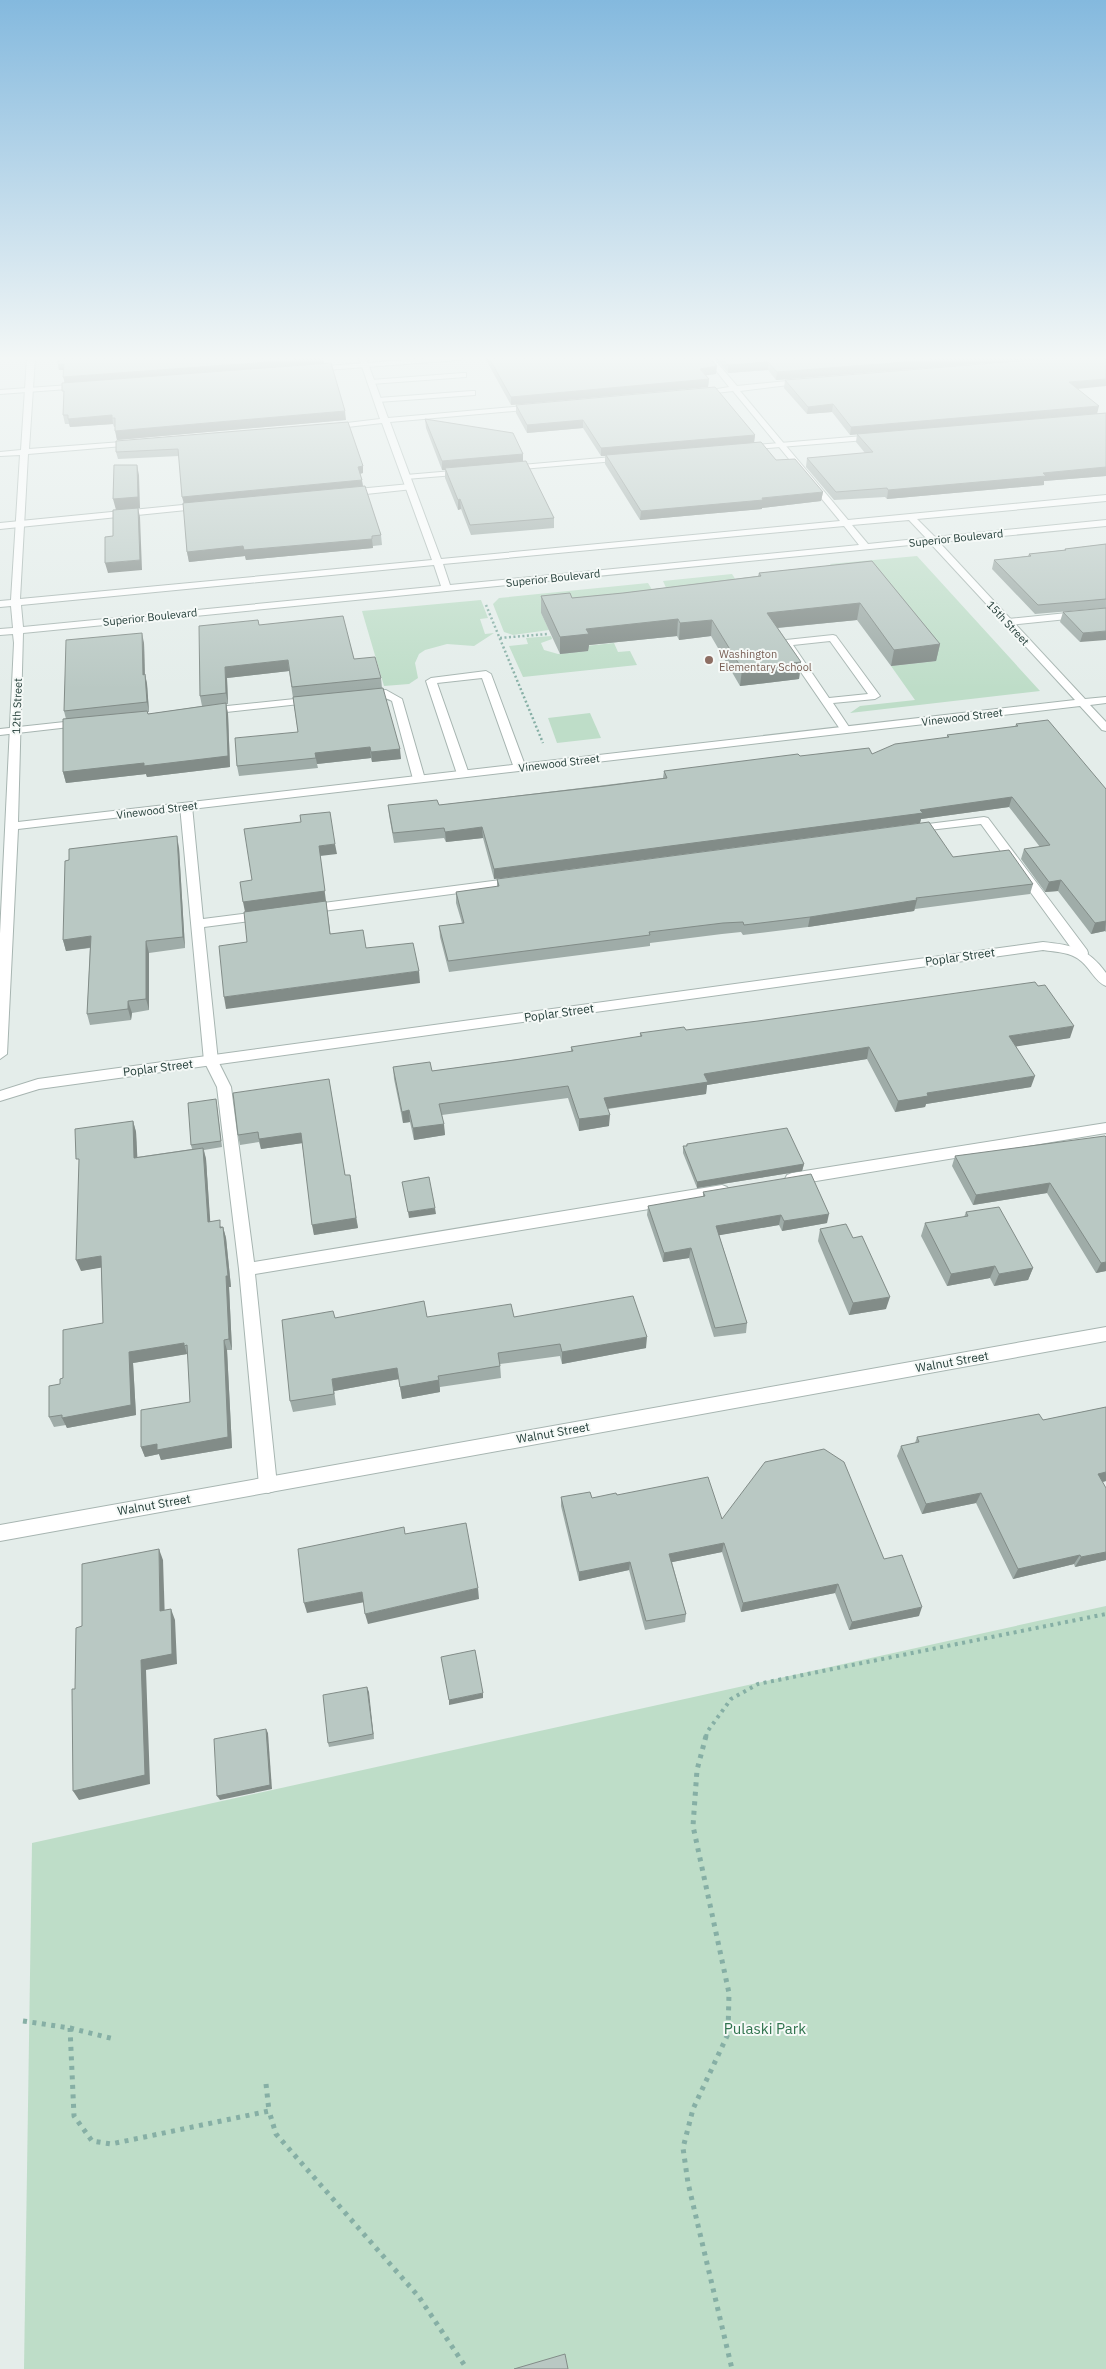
<svg xmlns="http://www.w3.org/2000/svg" width="1106" height="2369" font-family="'IBM Plex Sans',sans-serif">
  <rect width="100%" height="100%" fill="#e4edea"/>
  <g fill="#beddc8">
    <path d="M917,556L1040,691L850,713L860,706L915,700L891,666L936,661L842,580L830,564Z"/>
    <path d="M732,574L741,588L674,605L663,581Z"/>
    <path d="M648,583L662,606L541,613L549,630L513,635L504,632L493,604L499,598Z"/>
    <path d="M481,600L488,618L480,619L485,634L494,633L474,646L447,644L425,650L419,654L415,663L418,678L409,684L384,686L362,611Z"/>
    <path d="M551,636L552,639L541,643L544,650L558,654L588,651L586,646L614,643L618,652L630,651L637,665L523,677L509,646L528,644L526,638Z"/>
    <path d="M590,713L601,738L557,743L548,718Z"/>
    <path d="M1106,1606V2369H24L32,1843Z"/>
  </g>
  <g fill="none" stroke-linecap="round" stroke-linejoin="round">
    <defs>
      <g id="service">
        <path d="M434,358H463L459,360L313,371L309,369L313,367Z"/>
        <path d="M463,373H466V377L371,384L367,382L371,380Z"/>
        <path d="M84,384L85,386L81,388L0,394V390Z"/>
        <path d="M472,391H475V395L378,402L374,400L378,398Z"/>
        <path d="M875,435H878V439L744,450L740,448L744,446Z"/>
        <path d="M624,456L628,458L627,460L510,470L506,468L510,466Z"/>
        <path d="M464,470H467V474L406,479L402,477L406,475Z"/>
        <path d="M410,484L413,485V489L347,496L343,493L347,490Z"/>
        <path d="M203,503L206,504V508L0,529V523Z"/>
        <path d="M1106,609V615L1008,625L1003,622L1008,619Z"/>
        <path d="M833,635L836,636L880,696L875,699L833,703L851,730L846,733L842,732L781,643L786,640ZM830,641L868,694L829,698L793,645Z"/>
        <path d="M486,671L491,674L526,768L520,771L514,768L482,678L437,683L469,774L463,777L457,774L426,681L431,678Z"/>
        <path d="M386,690L402,699L425,779L423,781L419,782L413,779L392,701C380,694 368,702 360,695L365,692Z"/>
        <path d="M314,697L319,700L318,702L208,714L203,711L208,708Z"/>
        <path d="M83,720L88,723L87,725L0,735V729Z"/>
        <path d="M186,803L192,806L203,919L265,911L271,915L265,919L204,927L218,1061L231,1087L254,1262L722,1185L727,1187L730,1191L727,1195L722,1197L255,1274L277,1485L274,1491L268,1493L262,1491L259,1485L239,1269L217,1087L204,1061L180,806Z"/>
        <path d="M984,817L988,818L1087,950L1088,953L1087,956H1077L981,824L912,832L906,829L912,826Z"/>
        <path d="M515,878L519,879L521,882L519,885L308,913L302,909L308,905Z"/>
        <path d="M1106,1123V1133L792,1185L787,1183L785,1179L787,1175L792,1173Z"/>
      </g>
      <g id="minor">
        <path d="M27,358H35L29,449L135,441L139,443L135,445L28,454L20,599L432,560L382,423L330,429L326,427L330,425L380,419L359,358H366L388,418L536,405L540,407L536,409L390,422L441,559L840,521L733,391L698,395L694,393L729,387L706,358H713L737,386L808,379V383H805L740,391L848,520L1106,495V501L917,519L935,537L1106,520V526L939,542L1085,699L1106,697V703L1090,705L1106,722V731L1102,730L1080,706L18,829L7,1054L0,1059V934L14,643L13,634L0,635V629L13,628L11,606L0,607V601L11,600L20,455L0,456V452L21,450ZM909,520L926,538L868,544L852,525ZM844,526L859,545L450,585L443,564ZM930,543L1075,700L18,822L23,633ZM434,565L441,586L23,627L21,605Z"/>
        <path d="M1043,942C1072,945 1088,948 1106,973V986C1096,983 1090,968 1081,961C1071,952 1056,952 1043,950L39,1089L0,1101V1091L38,1079Z"/>
        <path d="M1106,1327V1341L0,1541V1525Z"/>
      </g>
    </defs>
    <use href="#service" stroke="#a7b5b1" stroke-width="2"/>
    <use href="#minor" stroke="#a7b5b1" stroke-width="2"/>
    <g stroke="#86afa5" stroke-width="2.5" stroke-dasharray="2 2.5" stroke-linecap="butt">
      <path d="M486,605L543,743"/>
      <path d="M500,638L547,634"/>
    </g>
    <path stroke="#86afa5" stroke-width="4" stroke-dasharray="3 4.5" stroke-linecap="butt" d="M706,1737L707,1732L731,1699L758,1684L1106,1614"/>
    <g stroke="#86afa5" stroke-width="5" stroke-dasharray="4 5.5" stroke-linecap="butt">
      <path d="M706,1736L697,1770L693,1826L729,1993L728,2034L693,2109L683,2148L688,2183L732,2369"/>
      <path d="M23,2021L70,2028L74,2116L92,2141L111,2144L269,2111L276,2134L419,2297L467,2369"/>
      <path d="M70,2028L114,2039"/>
      <path d="M266,2084L269,2111"/>
    </g>
    <use href="#service" fill="#fff" fill-rule="evenodd"/>
    <use href="#minor" fill="#fff" fill-rule="evenodd"/>
  </g>
  <g fill="#9faca8">
    <path d="M485,358H710L716,374L706,375L709,379L708,387L511,405Z"/>
    <path d="M715,358H1050L776,380L768,370L728,373Z"/>
    <path d="M58,364H324L346,420L117,440L115,427H114L113,424L70,427L69,424H65L63,415L64,382V370H59Z"/>
    <path d="M785,380L1078,389L1097,413H1106V476L1044,481V485L887,499L885,497L834,500L806,467L807,458L865,453L856,442L857,434L850,435L832,412L807,414L784,388Z"/>
    <path d="M516,405L755,435L754,442L776,460L823,492L821,501L762,508V509L640,520L605,464V456H601L583,428L527,433L516,413Z"/>
    <path d="M425,419L523,454V461L554,518V528L471,535L461,509L458,510L445,478V470H442L426,428Z"/>
    <path d="M116,441L363,466V473L360,474L363,486L381,535L382,545L373,546V548L246,560L245,556L189,562L187,552L184,503L179,456L118,459L116,452Z"/>
    <path d="M1106,544V608L1035,614L992,569L994,560L1028,556L1029,554L1064,550L1065,549Z"/>
    <path d="M872,561L940,644L936,661L891,666L857,620L778,628L801,662L799,679L740,686L711,636L679,640L677,636L589,645L588,651L560,654L541,613V596L572,598L623,593L758,576L759,573Z"/>
    <path d="M1106,608L1080,642L1060,622L1063,612Z"/>
    <path d="M259,625L354,659L381,678L382,688L401,759L372,762L371,758L317,764L318,768L239,776L237,766L298,732L289,671L227,678L228,704H226L228,714L230,767L147,777L146,774L66,783L63,772L66,719L64,711L144,643L145,674L147,684L149,712H148V714L202,706L200,696Z"/>
    <path d="M1016,724L1106,789V932L1105,931L1091,934L1058,891L1045,892L1021,859L1024,849L1040,847L1009,807L921,819L920,823L494,879L483,838L446,842L444,838L394,843L389,815L388,805H439L663,778L664,771L800,756L872,754L947,738V735L1015,727Z"/>
    <path d="M179,848L185,948L149,953V1010L132,1013L131,1020L90,1025L87,1014L90,948L66,951L63,940Z"/>
    <path d="M953,857L1033,884L1030,894L915,909L914,911L808,927L743,935L741,932L722,934L650,943V946L449,972L440,937L439,926L462,923L456,903V892L497,887V879Z"/>
    <path d="M686,1030L1070,1038L1016,1046L1031,1087L926,1104L925,1107L895,1112L867,1059L707,1085L706,1094L608,1109L609,1126L579,1131L568,1098L442,1115L445,1135L414,1140L410,1122L403,1123L394,1079L393,1067L432,1071L571,1052V1047L640,1037V1033Z"/>
    <path d="M329,1079L345,1175H350L358,1228L314,1235L302,1143L261,1149L259,1142L240,1145L238,1135Z"/>
    <path d="M217,1106L222,1147L204,1150L206,1159L210,1222L223,1227L226,1238L231,1287H229L232,1350H227L232,1448L161,1460L159,1454L145,1457L141,1447L190,1402L188,1356L187,1354L133,1363L136,1415L67,1428L66,1425L54,1427L49,1417L63,1378L103,1323L101,1267L81,1271L133,1121L136,1132L137,1157L192,1149L191,1145Z"/>
    <path d="M1106,1137V1271L1096,1273L1047,1193L973,1205L952,1166L955,1156Z"/>
    <path d="M687,1144L804,1164L802,1171L697,1188L683,1153V1146H686Z"/>
    <path d="M703,1192L827,1223L782,1231L779,1225L719,1235L747,1323L746,1333L714,1337L689,1258L663,1262L647,1215L648,1206L703,1197Z"/>
    <path d="M966,1212L1033,1268L1028,1280L994,1286L990,1278L947,1286L921,1236L925,1223L964,1217Z"/>
    <path d="M820,1229L886,1309L849,1315L818,1241Z"/>
    <path d="M427,1317H514L646,1348L562,1364L560,1356L500,1364L501,1378L440,1387V1392L402,1399L399,1379L334,1391L336,1405L293,1412L290,1401L335,1318Z"/>
    <path d="M1106,1407V1481L1103,1482L1106,1560L1075,1567L1074,1564L1013,1579L976,1503L922,1514L897,1456L901,1446L915,1443L917,1437L1043,1420Z"/>
    <path d="M617,1495L722,1519L884,1559L919,1616L849,1630L835,1593L741,1612L722,1552L672,1562L686,1614L685,1622L645,1630L629,1570L579,1581L561,1506V1497L592,1498Z"/>
    <path d="M367,1687L374,1739L329,1747L328,1743Z"/>
  </g>
  <g fill="#828c88">
    <path d="M323,358L324,364L65,383L63,377Z"/>
    <path d="M957,358H1050L776,380L777,372Z"/>
    <path d="M768,362V370L728,373V365Z"/>
    <path d="M58,364H64L65,370H59Z"/>
    <path d="M717,366L716,374L700,376V369Z"/>
    <path d="M709,379L708,387L511,405V397Z"/>
    <path d="M1106,379V386L1067,390L1069,382Z"/>
    <path d="M833,404L832,412L807,414L808,407Z"/>
    <path d="M1099,406L1097,414L850,435L851,427Z"/>
    <path d="M345,411L346,420L117,440L115,431Z"/>
    <path d="M112,415L113,424L70,427L68,419Z"/>
    <path d="M583,420V428L527,433V425Z"/>
    <path d="M755,435L754,443L606,455L605,456H601V448Z"/>
    <path d="M523,454V463L445,468V470H442V461Z"/>
    <path d="M137,465L139,475L140,508H138L140,517L142,570L108,573L105,563L140,560L116,510L113,499Z"/>
    <path d="M363,466V473L358,474V467Z"/>
    <path d="M1106,467V476L1044,481V485L887,499L888,490L1043,473Z"/>
    <path d="M362,480L363,487L184,504L182,497Z"/>
    <path d="M823,492L821,501L762,508V509L640,520L641,511Z"/>
    <path d="M460,499L461,509L458,510V500Z"/>
    <path d="M372,539L373,548L246,560L245,556L189,562L187,552L243,546Z"/>
    <path d="M860,603L857,620L765,629L767,613Z"/>
    <path d="M678,619L677,636L589,645L588,651L560,654V637L586,629Z"/>
    <path d="M712,620L711,636L679,640L680,623Z"/>
    <path d="M1106,631V640L1080,642L1083,633Z"/>
    <path d="M142,633L144,643L145,684L143,675Z"/>
    <path d="M940,644L936,661L891,666L894,650Z"/>
    <path d="M288,660L289,671L227,678L228,704L226,693L225,667Z"/>
    <path d="M801,662L799,679L740,686L742,669Z"/>
    <path d="M145,674L147,684L149,712L147,702Z"/>
    <path d="M226,703L228,714L230,767L147,777L146,774L66,783L63,772Z"/>
    <path d="M370,747L371,758L317,764L315,753Z"/>
    <path d="M400,749L401,759L372,762L371,752Z"/>
    <path d="M1012,797L1009,807L921,819L920,823L494,879V869Z"/>
    <path d="M482,827L483,838L446,842L445,832Z"/>
    <path d="M177,836L179,848L185,948L183,937Z"/>
    <path d="M335,844L337,854L320,856L332,946L245,912L243,902L319,846Z"/>
    <path d="M1061,880L1058,891L1045,892L1049,882Z"/>
    <path d="M917,900L914,911L808,927L810,917Z"/>
    <path d="M1106,921L1105,931L1091,934L1095,923Z"/>
    <path d="M91,936L94,947L66,951L63,940Z"/>
    <path d="M146,941L149,953V1010L146,999Z"/>
    <path d="M419,971L420,983L226,1009L224,997Z"/>
    <path d="M128,1001L132,1013L131,1020L128,1009Z"/>
    <path d="M1074,1026L1070,1038L1006,1048L1009,1036Z"/>
    <path d="M869,1047L867,1059L707,1085L706,1094L604,1109V1098L704,1074Z"/>
    <path d="M1035,1076L1031,1087L926,1104L925,1107L895,1112L898,1101L927,1093Z"/>
    <path d="M409,1110L410,1122L403,1123L402,1112Z"/>
    <path d="M610,1115L609,1126L579,1131V1119Z"/>
    <path d="M133,1121L136,1132L138,1169L134,1158Z"/>
    <path d="M444,1124L445,1135L414,1140L413,1128Z"/>
    <path d="M301,1133L303,1143L261,1149L259,1139Z"/>
    <path d="M203,1148L206,1159L211,1233L208,1222Z"/>
    <path d="M804,1164L802,1171L697,1188V1182Z"/>
    <path d="M1050,1183L1047,1193L973,1205L976,1195Z"/>
    <path d="M435,1208L436,1214L409,1218L408,1212Z"/>
    <path d="M829,1214L827,1223L782,1231L784,1221Z"/>
    <path d="M781,1215L779,1225L715,1236L716,1226Z"/>
    <path d="M356,1218L358,1228L314,1235L312,1225Z"/>
    <path d="M223,1227L226,1238L231,1287H229L232,1350L229,1339Z"/>
    <path d="M691,1248L689,1258L663,1262L664,1253Z"/>
    <path d="M101,1256L105,1267L81,1271L76,1260Z"/>
    <path d="M1106,1262V1271L1096,1273L1101,1263Z"/>
    <path d="M995,1266L990,1278L947,1286L951,1274Z"/>
    <path d="M1033,1268L1028,1280L994,1286L999,1274Z"/>
    <path d="M890,1297L886,1309L849,1315L853,1303Z"/>
    <path d="M647,1337L646,1348L562,1364V1352Z"/>
    <path d="M224,1340L227,1350L232,1448L161,1460L159,1454L145,1457L141,1447L157,1444L228,1437Z"/>
    <path d="M184,1343L187,1354L133,1363L136,1415L67,1428L62,1418L129,1352Z"/>
    <path d="M397,1368L399,1379L334,1391L336,1405L332,1379Z"/>
    <path d="M439,1380L440,1392L402,1399L400,1387Z"/>
    <path d="M1106,1472V1481L1093,1484L1098,1474Z"/>
    <path d="M981,1493L976,1503L922,1514L926,1504Z"/>
    <path d="M724,1543L722,1552L668,1563L669,1554Z"/>
    <path d="M159,1549L163,1560L165,1622L160,1611Z"/>
    <path d="M1106,1552V1560L1075,1567L1081,1557Z"/>
    <path d="M1080,1555L1074,1564L1013,1579L1018,1569Z"/>
    <path d="M630,1562L629,1570L579,1581V1572Z"/>
    <path d="M838,1584L835,1593L741,1612L743,1603Z"/>
    <path d="M478,1588L479,1599L368,1624L365,1614Z"/>
    <path d="M362,1592L365,1602L307,1613L304,1603Z"/>
    <path d="M922,1607L919,1616L849,1630L852,1622Z"/>
    <path d="M171,1609L175,1620L177,1664L146,1670L150,1784L79,1800L73,1791L141,1660Z"/>
    <path d="M367,1687L369,1692L374,1739L373,1734Z"/>
    <path d="M483,1693V1698L449,1705V1700Z"/>
    <path d="M266,1729L268,1733L272,1789L220,1800L217,1796Z"/>
  </g>
  <g fill="#b9c8c3" stroke="#828c88">
    <path d="M58,358H323L63,377L64,364H58Z"/>
    <path d="M489,358H710L717,366L700,369L709,379L511,397Z"/>
    <path d="M722,358H957L777,372L768,362L728,365Z"/>
    <path d="M1055,358H1106V379L1069,382L1099,406L851,427L833,404L808,407L785,380Z"/>
    <path d="M331,363L345,411L115,431V418H112V415L68,419V415H63L64,391H62V383Z"/>
    <path d="M715,387L755,435L601,448L583,420L527,425L516,405Z"/>
    <path d="M1106,413V467L1043,473L1046,476L888,490L887,488L836,492L807,458L873,452L857,434Z"/>
    <path d="M425,419L513,433L523,454L442,461Z"/>
    <path d="M348,422L363,466L358,467L362,480L182,497L178,449L116,452V441Z"/>
    <path d="M761,442L776,460L795,459L823,492L762,498L763,500L641,511L606,455Z"/>
    <path d="M526,461L554,518L470,525L460,499L458,500L445,468Z"/>
    <path d="M114,465H137L138,497L113,499Z"/>
    <path d="M365,486L381,535L372,536V539L244,550L243,546L187,552L183,503Z"/>
    <path d="M138,508L140,560L105,563V537L113,536V510Z"/>
    <path d="M1106,544V599L1038,605L994,560L1031,556L1029,554L1066,550L1065,549Z"/>
    <path d="M872,561L940,644L894,650L860,603L767,613L801,662L742,669L712,620L680,623L678,619L586,629L589,634L560,637L541,596L570,593L572,598L623,593L761,576L759,573Z"/>
    <path d="M1106,608V631L1083,633L1063,612Z"/>
    <path d="M343,616L354,659L375,657L381,678L292,687L288,660L225,667L226,693L200,696L199,626L258,620L259,625Z"/>
    <path d="M142,633L143,675L145,674L147,702L64,711L66,640Z"/>
    <path d="M383,688L400,749L371,752L370,747L315,753L316,758L237,766L235,738L298,732L293,697Z"/>
    <path d="M226,703L228,756L144,766V763L63,772V719L147,711L148,714Z"/>
    <path d="M1048,720L1106,789V921L1095,923L1061,880L1049,882L1024,849L1050,845L1012,797L920,810L923,813L494,869L482,827L445,832L444,828L393,833L388,805L437,800L439,805L605,786L667,778L664,771L798,754L800,756L869,748L872,754L895,744L949,737L947,735L1018,726L1016,724Z"/>
    <path d="M330,812L335,844L319,846L325,891L243,902L240,882L252,880L244,829L301,822L300,815Z"/>
    <path d="M929,822L953,857L1009,850L1033,884L916,898L917,900L810,917L744,925L743,922L723,923L649,932L650,935L448,961L439,926L464,923L456,892L499,886L497,879Z"/>
    <path d="M177,836L183,937L146,941V999L128,1001V1009L87,1014L91,936L63,940L65,861L69,860V849Z"/>
    <path d="M326,901L330,934L363,930L366,948L413,943L419,971L224,997L219,946L247,942L244,912Z"/>
    <path d="M1035,982L1038,986L1045,985L1074,1026L1009,1036L1035,1076L927,1093L928,1096L898,1101L869,1047L704,1074L708,1082L604,1098L610,1115L579,1119L568,1086L439,1104L444,1124L413,1128L409,1110L402,1112L393,1067L430,1062L432,1071L514,1060L573,1051L571,1047L642,1036L640,1033L684,1027L686,1030L758,1021Z"/>
    <path d="M329,1079L345,1175H350L356,1218L312,1225L301,1133L259,1139L258,1132L238,1135L233,1093Z"/>
    <path d="M216,1099L221,1141L191,1145L188,1103Z"/>
    <path d="M133,1121L134,1158L203,1148L208,1222L220,1220V1228L223,1227L228,1276H226L229,1339L224,1340L228,1437L157,1450V1444L141,1447V1410L190,1402L187,1345L184,1346V1343L129,1352L131,1405L62,1418V1415L49,1417V1386L60,1384V1379L63,1378V1330L103,1323L101,1256L76,1260L79,1159H76L75,1129Z"/>
    <path d="M787,1128L804,1164L697,1182L683,1146H687V1144Z"/>
    <path d="M1105,1136L1106,1137V1262L1101,1263L1050,1183L976,1195L955,1156Z"/>
    <path d="M811,1174L829,1214L784,1221L781,1215L716,1226L747,1323L715,1328L691,1248L664,1253L648,1206L705,1196L703,1192Z"/>
    <path d="M429,1177L435,1208L408,1212L402,1182Z"/>
    <path d="M999,1207L1033,1268L999,1274L995,1266L951,1274L925,1223L968,1216L966,1212Z"/>
    <path d="M846,1224L853,1238L862,1236L890,1297L853,1303L820,1229Z"/>
    <path d="M633,1296L647,1337L562,1352L560,1344L498,1353L500,1366L438,1376L439,1380L400,1387L397,1368L332,1379L334,1394L290,1401L282,1320L333,1311L335,1318L424,1301L427,1317L511,1304L514,1317Z"/>
    <path d="M1106,1407V1472L1098,1474L1106,1488V1552L1081,1557L1080,1555L1018,1569L981,1493L926,1504L901,1446L919,1442L917,1437L1039,1414L1043,1420Z"/>
    <path d="M824,1449L844,1462L884,1559L902,1555L922,1607L852,1622L838,1584L743,1603L724,1543L669,1554L686,1614L646,1621L630,1562L579,1572L561,1497L590,1492L592,1498L616,1493L617,1495L708,1477L722,1519L765,1462Z"/>
    <path d="M466,1523L478,1588L365,1614L362,1592L304,1603L298,1549L404,1527L405,1534Z"/>
    <path d="M159,1549L160,1611L171,1609L172,1654L141,1660L145,1775L73,1791L72,1689H75L76,1628L82,1626V1564Z"/>
    <path d="M475,1650L483,1693L449,1700L441,1657Z"/>
    <path d="M367,1687L373,1734L328,1743L323,1695Z"/>
    <path d="M266,1729L270,1785L217,1796L214,1739Z"/>
    <path d="M565,2354L568,2369H514Z"/>
  </g>
  <linearGradient id="sky" x2="0" y2="1"><stop stop-color="#84b9de"/><stop offset="0.52" stop-color="#f3f7f6"/><stop offset="1" stop-color="#f3f7f6" stop-opacity="0"/></linearGradient>
  <rect width="1106" height="689" fill="url(#sky)"/>
  <circle fill="#8d6e63" stroke="#f5f9f7" stroke-width="2" cx="709" cy="660" r="5"/>
  <g text-anchor="middle" stroke-width="4" stroke-linejoin="round" paint-order="stroke">
    <g font-size="11" fill="#243e39" stroke="#f5f9f7">
      <text transform="translate(956 538) rotate(-6)" y="4">Superior Boulevard</text>
      <text transform="translate(553 578) rotate(-6)" y="4">Superior Boulevard</text>
      <text transform="translate(150 617) rotate(-6)" y="4">Superior Boulevard</text>
      <text transform="translate(1008 623) rotate(47)" y="4">15th Street</text>
      <text transform="translate(17 706) rotate(-88)" y="4">12th Street</text>
      <text transform="translate(962 717) rotate(-7)" y="4">Vinewood Street</text>
      <text transform="translate(559 763) rotate(-7)" y="4">Vinewood Street</text>
      <text transform="translate(157 810) rotate(-7)" y="4">Vinewood Street</text>
    </g>
    <g font-size="11" fill="#785e54" stroke="#f5f9f7" text-anchor="start">
      <text x="719" y="658">Washington<tspan x="719" dy="13">Elementary School</tspan></text>
    </g>
    <g font-size="12" fill="#243e39" stroke="#f5f9f7">
      <text transform="translate(960 957) rotate(-8)" y="4">Poplar Street</text>
      <text transform="translate(559 1013) rotate(-8)" y="4">Poplar Street</text>
      <text transform="translate(158 1068) rotate(-7)" y="4">Poplar Street</text>
      <text transform="translate(952 1362) rotate(-10)" y="4">Walnut Street</text>
      <text transform="translate(553 1433) rotate(-10)" y="4">Walnut Street</text>
      <text transform="translate(154 1505) rotate(-10)" y="4">Walnut Street</text>
    </g>
    <g font-size="15" fill="#30734e" stroke="#f5f9f7">
      <text x="765" y="2034">Pulaski Park</text>
    </g>
  </g>
</svg>
